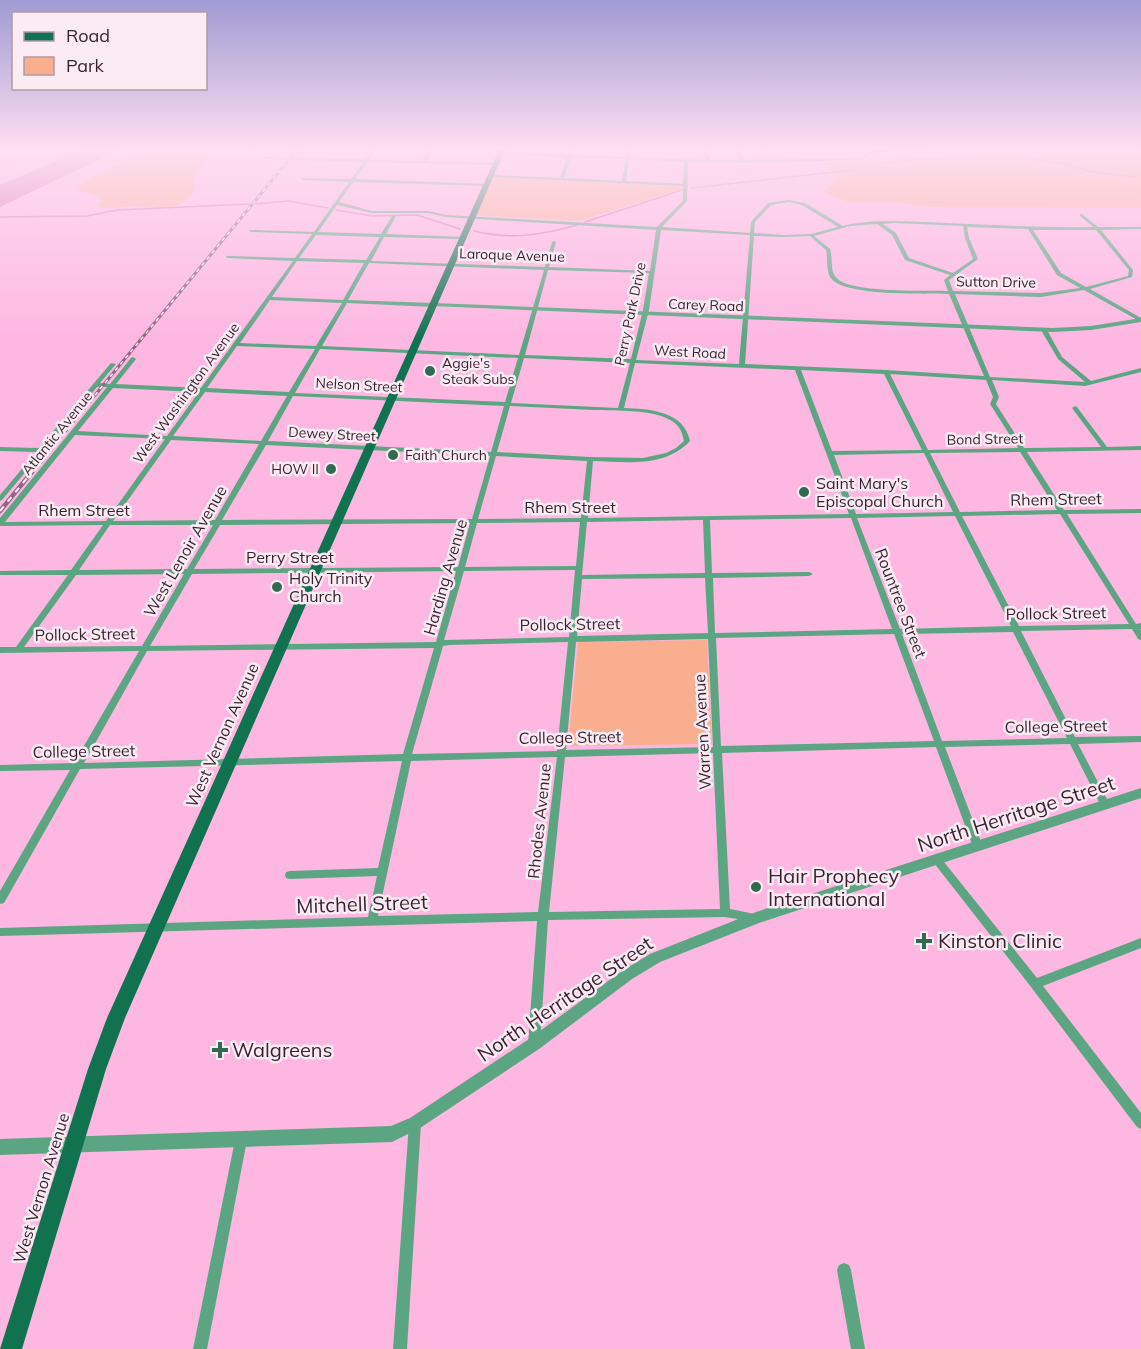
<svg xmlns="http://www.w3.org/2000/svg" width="1141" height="1349" font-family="Mulish,sans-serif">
  <rect width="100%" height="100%" fill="#fdb7e1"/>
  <g fill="#f9ae90">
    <path d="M157,150H209L201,171L193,178L196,185C185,214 163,206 139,206C126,206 114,209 101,208L98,205L101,201L98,196L78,190L79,186L103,171Z"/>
    <path d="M963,150H1141V208L930,207L895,202L851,203L823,192L838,179L822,163L939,158L960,154Z"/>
    <path d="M490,177L683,186L682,189L578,221L472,215Z"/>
    <path d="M707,640L712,744L568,746L578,642Z"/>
  </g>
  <path fill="#d476b1" d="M82,150H119L0,207V185Z"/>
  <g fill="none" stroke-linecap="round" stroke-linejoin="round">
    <g stroke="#d476b1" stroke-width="1.5">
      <path d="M885,163L924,159L1015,157L1061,163L1093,172L1136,177"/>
      <path d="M691,188L853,170"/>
      <path d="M256,204L288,201L328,208"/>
      <path d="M336,210L372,216L417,215L460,229"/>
      <path d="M0,217L87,216L117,210L249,204"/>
      <path d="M585,222L682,190"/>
      <path d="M474,231C510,240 542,235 577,225"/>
    </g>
    <g fill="#5ca583" fill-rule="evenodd">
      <path d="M372,150H376L369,160L423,161L429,150H433L427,161L496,163L498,164L496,165L368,162L355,179L486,184L488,185L486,186L353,182L339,202L372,211H428L446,215L657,227L683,201V186L490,177L488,176L490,175L560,178L567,157L500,154L501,152L568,155L569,150H573L571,155L626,157L627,150H631L630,157L706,160L703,150H707L710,160H740L736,150H740L743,160L862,158L871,151L926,150L924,151H890L872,153L863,160L742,163L688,162L687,201L662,227L750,233L751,222L768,203L789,200L805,203L843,226C874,218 913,222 945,223C994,225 1043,228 1093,227L1080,216V214H1082L1098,227H1141V229L1101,230L1133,270L1132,277L1090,289L1141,318V322L1084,290L1041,297L955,294L990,377L1085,382L1058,359L1041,330L1044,328L1047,330L1062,357L1091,381L1141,368V372L1085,386L992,380L999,397L996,404L1024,448L1101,447L1072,408L1075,406L1077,407L1107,447L1141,446V450L1027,452L1064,510L1141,509V513L1067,514L1136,624L1141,623V629H1140L1141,631V640L1138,639L1132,629L1021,631L1075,737L1141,736V742L1078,744L1110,805L1108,808L1105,809L1102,808L1070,744L945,747L983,847L981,850L978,851L975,850L973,847L936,747L722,753L730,909L760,915L761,918L760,921L756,922L725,917L548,920L540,1044L538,1048L534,1049L530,1048L528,1044L537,921L0,936V928L368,917L377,876L290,879L286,878L285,875L286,872L290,871L378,868L402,761L80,769L4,903L0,904V891L70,770L0,771V765L74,763L139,651L0,653V647H16L68,575H0V571L71,570L103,525L0,526V518L107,387H97L2,500L0,501V495L36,452L0,451V447L39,448L111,363L116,364L100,383L110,384L131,358L133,357L136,359L116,384L201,388L293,261L228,258L226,257V256L295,258L312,234L251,232L249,231L251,230L314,232L349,182L303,180L302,178L351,179L364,162L265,159L264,157L365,159ZM571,157L626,159L622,181L564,178ZM629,159L684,162L683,184L626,181ZM789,202L802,205L838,227L811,234L784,235L754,233L755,222L771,205ZM337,205L372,213H428L446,217L656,230L650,271L549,267L556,242L554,241L552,242L545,267L371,261L384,237L463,239L465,238L463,237L386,234L396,216L394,215L392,216L381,234L318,232ZM894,223L963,226L965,238L973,259L953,273L909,258L896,233L883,224ZM877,224L892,235L905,260L950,275L944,280L948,291C927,290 845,294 835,276C830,269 833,257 830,249L814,236L850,226ZM967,227L1028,229L1057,275L1080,288L1041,293L953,291L949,280L978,259L969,238ZM661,230L750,235L739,364L636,360L649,310ZM1033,230H1096L1129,270L1128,276L1086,287L1061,273ZM316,235L380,237L366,260L299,258ZM754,236L784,237L810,236L826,250C828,258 826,269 830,277C842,297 926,293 949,294L984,376L886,370L745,364ZM297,261L364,263L343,300L272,297ZM369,263L544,270L519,355L322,346L347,303L434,307L437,305L434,303L348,300ZM548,270L649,273L643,310L631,359L525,355ZM270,300L342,303L316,346L240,343ZM237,346L315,349L289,392L207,388ZM320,349L518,358L505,402L295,393ZM524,358L630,363L618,408L511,403ZM635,363L795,370L849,514L588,518L593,461C626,462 665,468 690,441C684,411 650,409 624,408ZM801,370L884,374L922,450L832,451ZM890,374L986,380L993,397L990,404L1018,448L928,450ZM113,388L199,392L167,436L78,431ZM205,392L287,396L261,441L173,436ZM293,396L504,406L491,452L268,441ZM510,406C538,407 566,409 594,410C617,411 653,409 672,421C680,426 682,432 684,441L676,448L666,453L643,458L590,457L497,452ZM75,435L165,439L106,521L5,522ZM171,440L259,444L215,520L113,521ZM266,445L490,456L472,519L222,520ZM1020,452L1057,510L960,512L930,453ZM924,453L953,512L856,514L834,455ZM496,456L587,461L581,518L478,519ZM1060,514L1129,624L1019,626L962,516ZM955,516L1011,626L900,629L857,518ZM851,518L892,629L715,633L713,578L809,576L813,574L809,572L712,573L710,520ZM703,520L705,573L582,575L587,522ZM580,522L576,566L465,567L477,523ZM470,523L458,567L194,569L220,525ZM110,525H213L187,569L79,570ZM575,570L569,637L444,640L464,571ZM456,571L436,642L150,646L192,574ZM184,574L142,646L24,647L76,575ZM705,578L708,633L577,636L582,579ZM1013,632L1067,738L942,741L902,634ZM894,634L934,741L721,746L716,638ZM708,639L713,747L566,750L576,642ZM568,642L557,751L412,754L443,646L449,645ZM434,648L403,754L84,763L147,651ZM713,753L720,909L549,912L565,757ZM557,757L538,912L378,916L411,761Z"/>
      <path d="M937,856L940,857L1037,978L1141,938V948L1043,986L1141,1113V1129L1137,1127L1031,987L934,863L932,860L934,857Z"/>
      <path d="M415,1117L419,1119L421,1123L407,1349H393L409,1123L411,1119Z"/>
      <path d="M241,1134L245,1136L247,1140L207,1349H193L235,1140L237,1136Z"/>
      <path d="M844,1263L849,1265L851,1270L865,1349H851L837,1270L839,1265Z"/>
    </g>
    <g fill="#5ca583" fill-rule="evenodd">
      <path d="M434,303L1053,328L1091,326L1141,318V322L1091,330L1053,332L432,306V304Z"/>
      <path d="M1141,788V798L759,923L660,962L632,979L539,1049L420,1128L392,1142L0,1155V1139L391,1126L410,1118L529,1039L622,971L650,954L756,912Z"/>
    </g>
    <path fill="#117250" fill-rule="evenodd" d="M499,150H505L125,1018L106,1069L22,1349H0L88,1069L107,1018Z"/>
    <defs>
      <path id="rail-far1" d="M44,457L297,150"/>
      <path id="rail" d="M0,511L45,456"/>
    </defs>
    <use href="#rail-far1" stroke="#956682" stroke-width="3"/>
    <use href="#rail" stroke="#956682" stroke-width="4.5"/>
    <use href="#rail-far1" stroke="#fbecf4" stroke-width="1.5" stroke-dasharray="4" stroke-linecap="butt"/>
    <use href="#rail" stroke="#fbecf4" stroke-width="2" stroke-dasharray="6" stroke-linecap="butt"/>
  </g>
  <linearGradient id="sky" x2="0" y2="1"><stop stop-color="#a09bd2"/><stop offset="0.44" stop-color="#fedff2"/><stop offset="1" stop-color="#fedff2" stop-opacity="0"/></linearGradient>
  <rect width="1141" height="339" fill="url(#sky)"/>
  <g fill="#326a51" stroke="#fbecf4" stroke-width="2">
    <circle cx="430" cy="371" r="6"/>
    <circle cx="393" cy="455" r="6"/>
    <circle cx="331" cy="469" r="6"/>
    <circle cx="804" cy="492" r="6"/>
    <circle cx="277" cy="587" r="6"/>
    <circle cx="756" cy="887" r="6"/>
    <path d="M921 932h6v6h6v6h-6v6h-6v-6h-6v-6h6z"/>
    <path d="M217 1041h6v6h6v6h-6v6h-6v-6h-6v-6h6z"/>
  </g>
  <g text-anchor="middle" stroke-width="5" stroke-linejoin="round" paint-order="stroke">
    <g font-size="14" fill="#3a1f30" stroke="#fbecf4">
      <text transform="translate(512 255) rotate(2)" y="5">Laroque Avenue</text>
      <text transform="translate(996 282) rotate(1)" y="5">Sutton Drive</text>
      <text transform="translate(706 305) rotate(2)" y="5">Carey Road</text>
      <text transform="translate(630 314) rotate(-78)" y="5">Perry Park Drive</text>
      <text transform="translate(690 352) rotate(3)" y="5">West Road</text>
      <text transform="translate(359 385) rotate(3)" y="5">Nelson Street</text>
      <text transform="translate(186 393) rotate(-54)" y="5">West Washington Avenue</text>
      <text transform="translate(57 433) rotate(-51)" y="5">Atlantic Avenue</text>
      <text transform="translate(332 434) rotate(3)" y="5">Dewey Street</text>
      <text transform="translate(985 439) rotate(-1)" y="5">Bond Street</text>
    </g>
    <g font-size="14" fill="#3a1f30" stroke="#fbecf4" text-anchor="start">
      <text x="442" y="368">Aggie's<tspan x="442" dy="16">Steak Subs</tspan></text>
      <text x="405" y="460">Faith Church</text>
      <text x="319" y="474" text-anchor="end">HOW II</text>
    </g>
    <g font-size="16" fill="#3a1f30" stroke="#fbecf4" text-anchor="start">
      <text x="816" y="489">Saint Mary's<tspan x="816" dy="18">Episcopal Church</tspan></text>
      <text x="289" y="584">Holy Trinity<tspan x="289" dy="18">Church</tspan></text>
    </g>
    <g font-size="16" fill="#3a1f30" stroke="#fbecf4">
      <text transform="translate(1056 499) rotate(-1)" y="6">Rhem Street</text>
      <text x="570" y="513">Rhem Street</text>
      <text x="84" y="516">Rhem Street</text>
      <text transform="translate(185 551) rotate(-60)" y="6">West Lenoir Avenue</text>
      <text x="290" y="563">Perry Street</text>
      <text transform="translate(445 577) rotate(-74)" y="6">Harding Avenue</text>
      <text transform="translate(901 603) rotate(69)" y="6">Rountree Street</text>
      <text transform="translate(1056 613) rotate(-1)" y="6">Pollock Street</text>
      <text transform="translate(570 624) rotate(-1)" y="6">Pollock Street</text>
      <text transform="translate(85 634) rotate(-1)" y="6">Pollock Street</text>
      <text transform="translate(1056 726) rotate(-1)" y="6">College Street</text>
      <text transform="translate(702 732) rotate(-93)" y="6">Warren Avenue</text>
      <text transform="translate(222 735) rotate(-66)" y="6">West Vernon Avenue</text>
      <text transform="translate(570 737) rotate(-1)" y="6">College Street</text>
      <text transform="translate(84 751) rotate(-1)" y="6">College Street</text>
      <text transform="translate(539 821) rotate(-84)" y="6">Rhodes Avenue</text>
      <text transform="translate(41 1188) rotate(-73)" y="6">West Vernon Avenue</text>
    </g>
    <g font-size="20" fill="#3a1f30" stroke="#fbecf4">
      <text transform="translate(1016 814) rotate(-18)" y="7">North Herritage Street</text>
      <text transform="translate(362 904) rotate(-2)" y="7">Mitchell Street</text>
      <text transform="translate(565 999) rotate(-34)" y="7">North Herritage Street</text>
    </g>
    <g font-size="20" fill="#3a1f30" stroke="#fbecf4" text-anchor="start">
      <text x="768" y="883">Hair Prophecy<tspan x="768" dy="23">International</tspan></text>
      <text x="938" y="948">Kinston Clinic</text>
      <text x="232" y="1057">Walgreens</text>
    </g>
  </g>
  <rect x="12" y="12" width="195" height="78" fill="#fbecf4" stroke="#ae9aa6" stroke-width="1.5"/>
  <rect x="24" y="32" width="30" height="9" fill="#117250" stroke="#ae9aa6" stroke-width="1.5"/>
  <text x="66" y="42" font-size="18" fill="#3a1f30">Road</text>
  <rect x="24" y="57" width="30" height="18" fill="#f9ae90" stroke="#ae9aa6" stroke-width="1.5"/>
  <text x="66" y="72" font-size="18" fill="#3a1f30">Park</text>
</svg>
